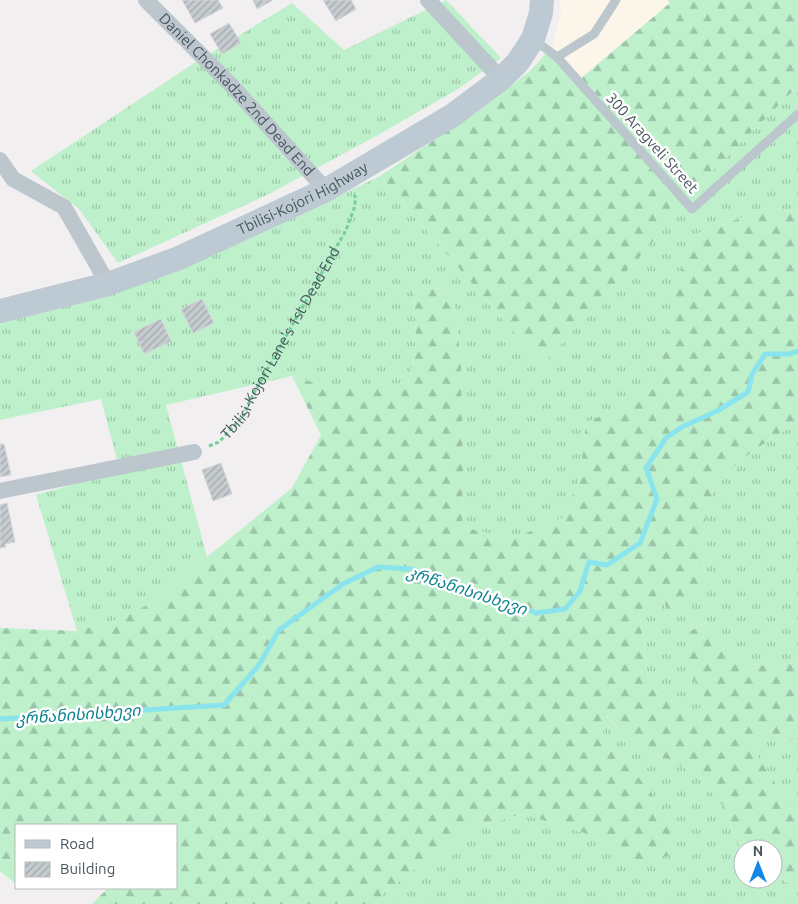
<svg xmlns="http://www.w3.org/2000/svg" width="798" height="904" font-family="Ubuntu,'Noto Sans Georgian',sans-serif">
  <defs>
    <pattern id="grass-tufts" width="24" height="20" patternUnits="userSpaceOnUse" patternTransform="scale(1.25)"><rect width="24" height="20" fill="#bdf0cb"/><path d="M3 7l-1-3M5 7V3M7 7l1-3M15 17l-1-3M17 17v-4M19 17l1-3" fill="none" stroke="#9bc5a8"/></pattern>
    <pattern id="forest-firs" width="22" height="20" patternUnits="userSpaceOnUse" patternTransform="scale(1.25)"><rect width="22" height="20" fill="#bdf0cb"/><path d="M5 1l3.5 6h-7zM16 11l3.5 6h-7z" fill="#9bc5a8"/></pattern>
    <pattern id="building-hatch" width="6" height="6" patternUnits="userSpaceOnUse" patternTransform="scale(1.25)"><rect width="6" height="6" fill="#c6cbcf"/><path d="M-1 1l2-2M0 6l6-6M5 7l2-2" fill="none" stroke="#a3a8ab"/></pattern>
  </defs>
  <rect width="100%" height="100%" fill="#f2eff0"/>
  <path fill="#fcf5e9" d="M560,0H668L671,2L579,80L552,47L561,13Z"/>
  <g fill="url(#grass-tufts)">
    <path d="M446,0L501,58L458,89L378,135L267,195L118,263L79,209L31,171L196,62L292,3L344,50Z"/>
    <path d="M798,86V211L766,209L693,235L683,261L662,357L643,395L586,423L580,477L565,517L512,539L462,527L463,473L461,363L453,289L414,288L416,349L408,383L330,388L292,376L166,405L207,557L159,599L122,618L77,631L36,495L120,471L101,399L0,420V320L298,216L380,176L542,365L676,216L691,192Z"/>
    <path d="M798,422V663L768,666L735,662L708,621L687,633V669L709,702L690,714L649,687L645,653L639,611L662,600L673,617L705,593L702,538L714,483L754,450Z"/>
    <path d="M605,716L635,744L693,772L727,810L740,853L743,855V879H773V874L788,883L798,879V904H377L384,893L467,829L524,814L587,834L642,862L640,779L602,737Z"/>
    <path d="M765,731L798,743V816L789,805L755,752Z"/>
  </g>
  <g fill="url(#forest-firs)">
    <path d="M668,0H798V86L691,192L676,216L542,365L380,176L485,106L530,71L552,47L579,80L670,3Z"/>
    <path d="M766,209L798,211V422L754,450L714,483L702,538L705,593L674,618L662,600L639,611L645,653L649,687L690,714L708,702L687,669V633L709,621L735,662L768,666L798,663V743L765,731L755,752L789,805L798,816V879L789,883L773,874V849H743V855L740,853L727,810L693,772L635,744L606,716L602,737L640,779L669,817L672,855L642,862L587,834L523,814L467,829L384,893L377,904H92L108,888H176V825H16V884L0,871V628L77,631L122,618L159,599L207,557L292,488L321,435L292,376L330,388L408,383L416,349L414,288L453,289L461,363L463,473L462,527L512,539L564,517L580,477L586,423L643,395L662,357L683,261L693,235Z"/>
  </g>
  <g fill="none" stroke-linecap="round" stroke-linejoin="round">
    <path stroke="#89e4ee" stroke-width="5" d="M0,719L224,705L259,665L279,630L343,584L378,567L411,569L442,580L479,598L506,600L536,613L565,609L580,591L589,562L607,565L640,543L657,499L646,468L666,438L682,427L717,411L748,392L752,374L765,354H789L798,351"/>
  </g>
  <g fill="url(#building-hatch)" stroke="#d3d6db">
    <path d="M182,0H218L223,8L195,23Z"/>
    <path d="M253,0H273L257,9Z"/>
    <path d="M323,0H351L356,9L336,21Z"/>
    <path d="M229,23L241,43L222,54L210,34Z"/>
    <path d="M202,299L214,323L193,333L181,309Z"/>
    <path d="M161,319L171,341L144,354L134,332Z"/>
    <path d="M0,444H4L11,475L0,477Z"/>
    <path d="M221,463L232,494L213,501L202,470Z"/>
    <path d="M7,503L15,542L5,544L6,547L0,548V505Z"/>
  </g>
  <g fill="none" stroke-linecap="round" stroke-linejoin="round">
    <path stroke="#74cf98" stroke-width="3" stroke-dasharray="4 2.5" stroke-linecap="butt" id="s1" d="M209,446L219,442L244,415L250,400L346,230L355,206V195"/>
    <g stroke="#bbc6cd" stroke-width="9">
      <path d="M533,39L557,57L594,34L616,0"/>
      <path d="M557,57L692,209L798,114"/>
    </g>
    <g stroke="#bbc6cd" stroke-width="16">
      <path id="s2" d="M146,0L233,87L326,190"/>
      <path d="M428,0L501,79"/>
      <path d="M0,160L13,179L64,207L108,284"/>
      <path d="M0,491L194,452"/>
    </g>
    <path stroke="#bdcad4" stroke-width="24" id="s3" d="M0,311L108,284L179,258L326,190L453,115L501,79L518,62L533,39L541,13L542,0"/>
  </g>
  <g text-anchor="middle" stroke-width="5" stroke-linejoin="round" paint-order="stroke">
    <g font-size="15" fill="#47555d" stroke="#fff">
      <text dy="5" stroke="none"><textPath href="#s2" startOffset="131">Daniel Chonkadze 2nd Dead End</textPath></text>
      <text transform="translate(652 143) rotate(48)" y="5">300 Aragveli Street</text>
      <text dy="5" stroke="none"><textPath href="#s3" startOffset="324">Tbilisi-Kojori Highway</textPath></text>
      <text dy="5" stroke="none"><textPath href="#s1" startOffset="128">Tbilisi-Kojori Lane's 1st Dead End</textPath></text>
    </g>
    <g font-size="16" font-style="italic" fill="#0b828f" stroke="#fff">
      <text transform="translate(467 590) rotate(18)" y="6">კრწანისისხევი</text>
      <text transform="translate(78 714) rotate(-4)" y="6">კრწანისისხევი</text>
    </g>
  </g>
  <rect x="15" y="824" width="162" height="65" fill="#ffffff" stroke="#b5bbbe"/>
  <rect x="25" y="840" width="25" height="8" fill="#bdcad4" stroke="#b5bbbe"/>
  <text x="60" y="849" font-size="15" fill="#47555d">Road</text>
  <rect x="25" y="862" width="25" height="15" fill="url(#building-hatch)" stroke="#b5bbbe"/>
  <text x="60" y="874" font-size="15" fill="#47555d">Building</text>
  <g transform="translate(758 864)"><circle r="24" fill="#ffffff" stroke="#b5bbbe"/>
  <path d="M0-4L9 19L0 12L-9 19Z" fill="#1587e6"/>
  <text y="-8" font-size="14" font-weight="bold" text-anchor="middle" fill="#47555d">N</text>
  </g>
</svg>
